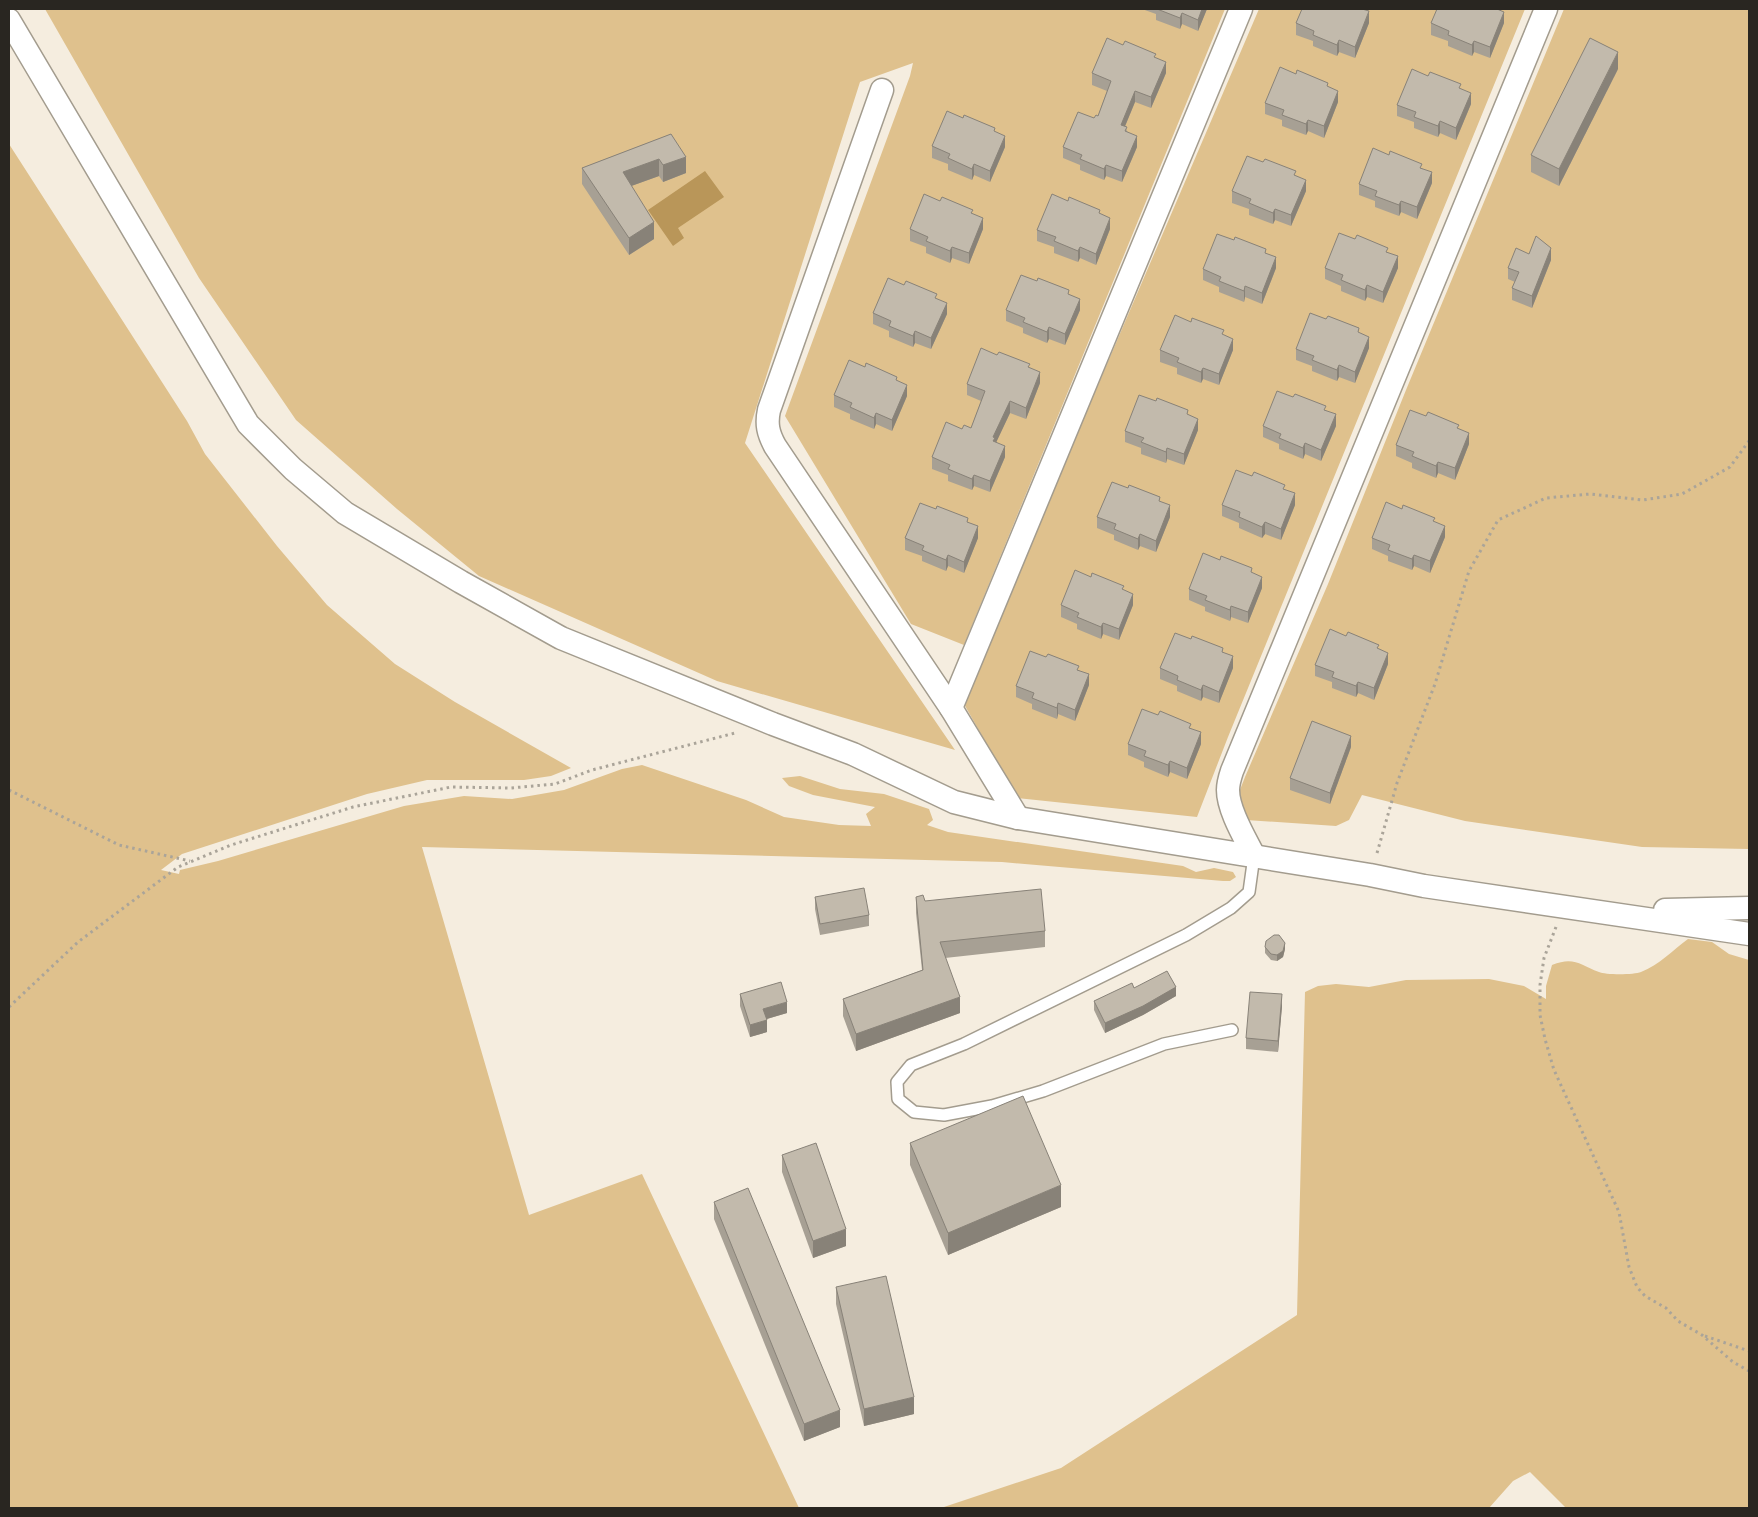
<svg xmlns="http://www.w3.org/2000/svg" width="1758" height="1517" font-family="'Nunito Sans',sans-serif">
  <rect width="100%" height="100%" fill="#f5eddf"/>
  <g fill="#dfc18d">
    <path d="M45,9H1225L964,645L911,624L785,416L910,76L913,63L860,82L745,443L955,750L717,681L479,576L397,509L296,420L199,278Z"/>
    <path d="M1259,9H1525L1228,737L1197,817L1017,798L964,704L1071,448Z"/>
    <path d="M1564,9H1749V849L1642,847L1465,821L1362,795L1349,820L1336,826L1246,820L1236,800L1245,777L1328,584L1406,390Z"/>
    <path d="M9,144L187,421L205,454L277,546L327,605L395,664L455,702L571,768L551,776L524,780H427L367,794L182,854L161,870L179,874L180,870L218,861L404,806L464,796L512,799L564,790L622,769L642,765L746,800L784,817L839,825L871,826L866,814L875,807L813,795L789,786L782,778L800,776L840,789L884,794L929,809L933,820L927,825L948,832L1183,866L1196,872L1214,868L1233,872L1236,877L1230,881H1223L1002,862L422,847L529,1215L642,1174L799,1508H9Z"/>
    <path d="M1688,939L1712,942L1729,954L1749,960V1508H1566L1530,1472L1513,1481L1489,1508H941L1061,1468L1297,1315L1305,992L1318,986L1336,984L1369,987L1406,980L1489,979L1524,986L1546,999V986L1552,965C1574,956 1580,965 1599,972C1605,975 1634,975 1641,972C1659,965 1673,950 1688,939Z"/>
  </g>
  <path fill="#b99659" d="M705,171L724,197L678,228L684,238L673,246L648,210Z"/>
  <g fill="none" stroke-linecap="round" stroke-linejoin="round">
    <defs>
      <path id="service" d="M1232,1030L1164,1044L1043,1091L992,1106L944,1115L914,1112L898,1099L897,1082L911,1065L964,1044L1186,935L1231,908L1249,892L1254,856"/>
      <g id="minor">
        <path d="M9,20L248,424L293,469L345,513L461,582L561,638L773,724L853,754L954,802L1018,818L1370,875L1424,886L1749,934"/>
        <path d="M882,90L769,410C766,424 768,433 775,446L951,708L1018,818"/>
        <path d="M951,708L1241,9"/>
        <path d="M1254,856C1245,838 1228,810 1228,790C1228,784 1230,777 1232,771L1546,9"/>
        <path d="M1665,910L1749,908"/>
      </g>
    </defs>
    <use href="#service" stroke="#a39c8e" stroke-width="14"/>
    <use href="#minor" stroke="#a39c8e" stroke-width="25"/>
    <g stroke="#aaa499" stroke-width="3" stroke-dasharray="2.5 4" stroke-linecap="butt">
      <path d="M9,790L119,845L190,861"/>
      <path d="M1377,853L1397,783L1435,684L1469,571L1498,520L1546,498L1590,494L1643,500L1682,494L1730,467L1749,441"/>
      <path d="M1556,927L1544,958L1540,985V1015L1545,1039L1554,1070L1619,1212L1629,1267L1637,1287L1645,1296L1666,1308L1678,1321L1702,1335L1733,1362L1749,1371"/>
      <path d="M9,1007L78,942L178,867L231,845L353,807L451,787L511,788L555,784L592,770L735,733"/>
      <path d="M1705,1336L1749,1351"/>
    </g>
    <use href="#service" stroke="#fff" stroke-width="11"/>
    <use href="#minor" stroke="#fff" stroke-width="22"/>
  </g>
  <g fill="#a7a094">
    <path d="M1142,9H1207L1198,31L1182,24L1180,29L1156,20V14Z"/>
    <path d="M1296,23H1369L1355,58L1339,52L1337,56L1313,46V41L1296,35Z"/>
    <path d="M1431,23H1504L1490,58L1474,52L1472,56L1448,46V41L1431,35Z"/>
    <path d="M1156,58L1166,73L1151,108L1135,102L1125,126L1127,131L1137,147L1122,182L1106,176L1104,180L1080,170V165L1063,158V147L1098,116L1107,91L1092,85V73Z"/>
    <path d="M1618,69L1559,186L1531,172V155Z"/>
    <path d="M1328,87L1338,102L1324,138L1308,131L1306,135L1282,126V120L1265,114V103Z"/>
    <path d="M1461,89L1471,104L1456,140L1440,133L1438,137L1414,128V122L1397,116V105Z"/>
    <path d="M995,132L1005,147L990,182L974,175L972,180L948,170V164L932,158V146Z"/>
    <path d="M671,134L686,173L663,182L659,176L631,186L654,239L629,255L582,184V168Z"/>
    <path d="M1422,168L1432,183L1417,219L1401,212L1399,216L1375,207V201L1359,195V184Z"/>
    <path d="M1296,176L1306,191L1291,226L1275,220L1273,224L1249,215V209L1232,203V191Z"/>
    <path d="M973,214L983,229L969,264L952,258L950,263L926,253V247L910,241V229Z"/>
    <path d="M1100,214L1110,229L1096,265L1080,258L1078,262L1054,253V247L1037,241V230Z"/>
    <path d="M1388,252L1398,268L1383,303L1367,297L1365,301L1341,291V286L1325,279V268Z"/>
    <path d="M1266,253L1276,268L1262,304L1245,297L1244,302L1219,292V287L1203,280V269Z"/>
    <path d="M1529,254L1551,260L1532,308L1512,300V288L1515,282L1508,279V268Z"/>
    <path d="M1069,295L1080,310L1065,345L1049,339L1047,343L1023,333V328L1006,321V310Z"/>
    <path d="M937,299L947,314L931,349L915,343L913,347L889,337V331L873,324V313Z"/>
    <path d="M1359,333L1369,348L1355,383L1339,377L1337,381L1312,371V366L1296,360V349Z"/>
    <path d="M1224,335L1233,350L1219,385L1203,379L1201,383L1177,374V368L1160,362V350Z"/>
    <path d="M1030,368L1040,383L1026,419L1010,413L996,442L1005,457L990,492L974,486L972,490L948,481V475L932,469V457L962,429L971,428L981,401L967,395V384Z"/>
    <path d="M897,381L907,396L892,431L876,424L874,429L850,419V414L834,407V395Z"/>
    <path d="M1326,410L1336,426L1321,461L1305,454L1303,459L1279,449V444L1263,437V426Z"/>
    <path d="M1188,415L1198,430L1184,465L1167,459L1166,463L1141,454V448L1125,442V431Z"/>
    <path d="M1459,429L1469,444L1455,480L1438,473L1436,478L1412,468V463L1396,456V445Z"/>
    <path d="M1285,489L1295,505L1281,540L1265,534L1262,538L1239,528V523L1222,516V505Z"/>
    <path d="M1160,502L1170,517L1156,552L1140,546L1138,550L1114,540V535L1097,528V517Z"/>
    <path d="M968,522L978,538L964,573L948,566L946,571L922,561V556L905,550V538Z"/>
    <path d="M1435,522L1445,537L1430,573L1414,566L1412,570L1388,561V556L1372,549V538Z"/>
    <path d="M1252,573L1262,588L1248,623L1231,617L1230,621L1205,611V607L1189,600V589Z"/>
    <path d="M1124,590L1133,605L1119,640L1103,634L1101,639L1077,629V624L1061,617V605Z"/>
    <path d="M1379,649L1388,664L1374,700L1358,693L1356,697L1332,688V682L1315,676V665Z"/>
    <path d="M1223,652L1233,668L1219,703L1203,697L1201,701L1177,691V686L1160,679V668Z"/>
    <path d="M1079,670L1089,685L1075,721L1058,714L1057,719L1032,709V704L1016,697V686Z"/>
    <path d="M1191,728L1201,744L1187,779L1170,772L1168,777L1144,767V762L1128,755V744Z"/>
    <path d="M1351,747L1330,804L1290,790V778Z"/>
    <path d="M815,897L869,915V926L820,935L815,909Z"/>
    <path d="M916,897L925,901L1045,931V947L945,958L960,1013L856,1051L843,1016V999L922,970L916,913Z"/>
    <path d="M1265,947L1285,949L1283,957L1277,961L1271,960L1265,953Z"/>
    <path d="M1134,988L1176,996L1143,1015L1105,1033L1094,1010V1001Z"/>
    <path d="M740,994L787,1013L767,1019V1032L750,1037L740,1006Z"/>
    <path d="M1282,1006L1278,1052L1246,1049V1038Z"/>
    <path d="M910,1143L1061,1207L948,1255L910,1165Z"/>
    <path d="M782,1155L846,1246L813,1258L782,1172Z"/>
    <path d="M714,1202L840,1427L804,1441L714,1219Z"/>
    <path d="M836,1287L914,1414L864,1426L836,1304Z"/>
  </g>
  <g fill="#888278">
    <path d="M1202,9H1207L1198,31V20Z"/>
    <path d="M1369,11V23L1355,58V47Z"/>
    <path d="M1504,12V23L1490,58V47Z"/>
    <path d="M1182,13V24L1180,29V18Z"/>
    <path d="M1339,40V52L1337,56V45Z"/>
    <path d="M1474,41V52L1472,56V45Z"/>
    <path d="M1618,52V69L1559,186V169Z"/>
    <path d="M1166,62V73L1151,108V97Z"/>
    <path d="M1135,91V102L1121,136V125Z"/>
    <path d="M1338,91V102L1324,138V126Z"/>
    <path d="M1471,93V104L1456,140V128Z"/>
    <path d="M1308,120V131L1306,135V124Z"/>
    <path d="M1440,121V133L1438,137V126Z"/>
    <path d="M1005,136V147L990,182V171Z"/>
    <path d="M1137,136V147L1122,182V171Z"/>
    <path d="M686,157V173L663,182V165Z"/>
    <path d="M659,159V176L623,189V172Z"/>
    <path d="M974,164V175L972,180V169Z"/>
    <path d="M1106,165V176L1104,180V169Z"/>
    <path d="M1432,172V183L1417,219V207Z"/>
    <path d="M1306,180V191L1291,226V215Z"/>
    <path d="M1401,201V212L1399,216V205Z"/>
    <path d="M1275,209V220L1273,224V213Z"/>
    <path d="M983,218V229L969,264V253Z"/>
    <path d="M1110,218V229L1096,265V254Z"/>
    <path d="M654,222V239L629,255V238Z"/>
    <path d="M952,247V258L950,263V251Z"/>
    <path d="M1080,247V258L1078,262V251Z"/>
    <path d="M1551,248V260L1532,308V296Z"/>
    <path d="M1398,256V268L1383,303V292Z"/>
    <path d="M1276,257V268L1262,304V293Z"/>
    <path d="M1367,285V297L1365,301V290Z"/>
    <path d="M1245,286V297L1244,302V291Z"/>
    <path d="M1080,299V310L1065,345V334Z"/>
    <path d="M947,303V314L931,349V338Z"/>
    <path d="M1049,327V339L1047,343V332Z"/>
    <path d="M915,331V343L913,347V336Z"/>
    <path d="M1369,337V348L1355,383V372Z"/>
    <path d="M1233,339V350L1219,385V374Z"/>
    <path d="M1339,365V377L1337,381V370Z"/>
    <path d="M1203,368V379L1201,383V372Z"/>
    <path d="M1040,372V383L1026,419V408Z"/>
    <path d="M907,385V396L892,431V420Z"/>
    <path d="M1010,401V413L995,445L993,453V437Z"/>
    <path d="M876,413V424L874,429V418Z"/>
    <path d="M1336,414V426L1321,461V450Z"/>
    <path d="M1198,419V430L1184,465V454Z"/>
    <path d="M1469,433V444L1455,480V468Z"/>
    <path d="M1305,443V454L1303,459V448Z"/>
    <path d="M1005,446V457L990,492V481Z"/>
    <path d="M1167,448V459L1166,463V452Z"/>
    <path d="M1438,462V473L1436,478V466Z"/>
    <path d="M974,475V486L972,490V479Z"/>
    <path d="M1295,493V505L1281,540V529Z"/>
    <path d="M1170,505V517L1156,552V541Z"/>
    <path d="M1265,522V534L1262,538V527Z"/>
    <path d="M978,526V538L964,573V562Z"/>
    <path d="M1445,526V537L1430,573V561Z"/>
    <path d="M1140,534V546L1138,550V539Z"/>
    <path d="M948,555V566L946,571V560Z"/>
    <path d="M1414,555V566L1412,570V559Z"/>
    <path d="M1262,577V588L1248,623V612Z"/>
    <path d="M1133,594V605L1119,640V629Z"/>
    <path d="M1231,606V617L1230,621V610Z"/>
    <path d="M1103,623V634L1101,639V627Z"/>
    <path d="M1388,653V664L1374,700V688Z"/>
    <path d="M1233,656V668L1219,703V692Z"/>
    <path d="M1089,674V685L1075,721V710Z"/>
    <path d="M1358,682V693L1356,697V686Z"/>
    <path d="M1203,685V697L1201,701V690Z"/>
    <path d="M1058,703V714L1057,719V708Z"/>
    <path d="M1201,732V744L1187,779V768Z"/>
    <path d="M1351,736V747L1330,804V793Z"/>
    <path d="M1170,761V772L1168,777V765Z"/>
    <path d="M1285,943V949L1283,957L1277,961V955Z"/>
    <path d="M1176,987V996L1143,1015L1105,1033V1023Z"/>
    <path d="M1282,994V1006L1278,1052V1041Z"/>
    <path d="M960,997V1013L856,1051V1034Z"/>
    <path d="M787,1002V1013L763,1020V1009Z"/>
    <path d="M767,1020V1032L750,1037V1025Z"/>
    <path d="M1061,1185V1207L948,1255V1233Z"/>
    <path d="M846,1229V1246L813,1258V1241Z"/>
    <path d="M914,1397V1414L864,1426V1409Z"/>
    <path d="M840,1410V1427L804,1441V1424Z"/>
  </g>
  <g fill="#c2baac" stroke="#888278">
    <path d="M1157,9H1202L1198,20L1182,13L1180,18Z"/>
    <path d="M1302,9H1362L1369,11L1355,47L1339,40L1337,45L1313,35L1314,31L1296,23Z"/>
    <path d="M1437,9H1497L1504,12L1490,47L1474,41L1472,45L1448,35L1449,31L1431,23Z"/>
    <path d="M1107,38L1123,45L1125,41L1156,54L1154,57L1166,62L1151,97L1135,91L1121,125L1127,127L1125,131L1137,136L1122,171L1106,165L1104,169L1080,159L1082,155L1063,147L1078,112L1094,118L1096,115L1098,116L1111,81L1092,73Z"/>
    <path d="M1590,38L1618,52L1559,169L1531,155Z"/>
    <path d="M1280,67L1296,74L1297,70L1328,83L1327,86L1338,91L1324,126L1308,120L1306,124L1282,115L1284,110L1265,103Z"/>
    <path d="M1412,69L1428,76L1430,72L1461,84L1459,88L1471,93L1456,128L1440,121L1438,126L1414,117L1416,112L1397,105Z"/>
    <path d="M947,111L963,118L964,115L995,128L994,131L1005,136L990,171L974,164L972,169L948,158L950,154L932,146Z"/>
    <path d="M671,134L686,157L663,165L659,159L623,172L654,222L629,238L582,168Z"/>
    <path d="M1373,148L1389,155L1390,151L1422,164L1420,168L1432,172L1417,207L1401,201L1399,205L1375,196L1377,191L1359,184Z"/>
    <path d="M1247,156L1263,162L1265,159L1296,171L1294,175L1306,180L1291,215L1275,209L1273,213L1249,203L1251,199L1232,191Z"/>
    <path d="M924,194L940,201L942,197L973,210L971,213L983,218L969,253L952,247L950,251L926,241L928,237L910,229Z"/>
    <path d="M1052,194L1068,201L1069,197L1100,210L1099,213L1110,218L1096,254L1080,247L1078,251L1054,241L1056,237L1037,230Z"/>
    <path d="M1339,233L1355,239L1357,235L1388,248L1386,252L1398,256L1383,292L1367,285L1365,290L1341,280L1343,275L1325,268Z"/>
    <path d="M1217,234L1234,240L1235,237L1266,249L1265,253L1276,257L1262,293L1245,286L1244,291L1219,281L1221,277L1203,269Z"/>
    <path d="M1536,236L1551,248L1532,296L1512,288L1519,272L1508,268L1516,248L1529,254Z"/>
    <path d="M1021,275L1037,281L1038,278L1069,290L1068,294L1080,299L1065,334L1049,327L1047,332L1023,322L1025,318L1006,310Z"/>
    <path d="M888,278L904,285L906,281L937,294L935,298L947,303L931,338L915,331L913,336L889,326L891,321L873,313Z"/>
    <path d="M1310,313L1326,319L1328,316L1359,328L1358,332L1369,337L1355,372L1339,365L1337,370L1312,360L1314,356L1296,349Z"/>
    <path d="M1175,315L1191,322L1192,318L1224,330L1222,334L1233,339L1219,374L1203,368L1201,372L1177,362L1179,358L1160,350Z"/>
    <path d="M981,348L997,355L999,352L1030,364L1028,367L1040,372L1026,408L1010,401L993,437L995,438L993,441L1005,446L990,481L974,475L972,479L948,469L950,465L932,457L946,422L962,429L964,425L971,428L985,391L967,384Z"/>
    <path d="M849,360L865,367L866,363L897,377L896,380L907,385L892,420L876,413L874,418L850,407L852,403L834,395Z"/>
    <path d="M1277,391L1293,397L1295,394L1326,406L1324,410L1336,414L1321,450L1305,443L1303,448L1279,438L1281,434L1263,426Z"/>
    <path d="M1139,395L1156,401L1157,398L1188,410L1187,414L1198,419L1184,454L1167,448L1166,452L1141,442L1144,438L1125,431Z"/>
    <path d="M1410,410L1426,416L1428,412L1459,425L1457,428L1469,433L1455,468L1438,462L1436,466L1412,456L1414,452L1396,445Z"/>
    <path d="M1236,470L1252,476L1254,472L1285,485L1283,489L1295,493L1281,529L1265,522L1262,527L1239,517L1240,512L1222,505Z"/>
    <path d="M1112,482L1128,488L1129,485L1160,497L1159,501L1170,505L1156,541L1140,534L1138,539L1114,529L1116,524L1097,517Z"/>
    <path d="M1386,502L1402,509L1403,505L1435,518L1433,521L1445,526L1430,561L1414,555L1412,559L1388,550L1390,545L1372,538Z"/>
    <path d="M920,503L936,509L937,506L968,518L967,522L978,526L964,562L948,555L946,560L922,550L924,546L905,538Z"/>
    <path d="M1203,553L1220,560L1221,556L1252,568L1251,572L1262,577L1248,612L1231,606L1230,610L1205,600L1207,596L1189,589Z"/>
    <path d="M1075,570L1091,577L1092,573L1124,586L1122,589L1133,594L1119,629L1103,623L1101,627L1077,617L1079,613L1061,605Z"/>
    <path d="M1330,629L1346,636L1348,632L1379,645L1377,648L1388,653L1374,688L1358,682L1356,686L1332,677L1334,672L1315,665Z"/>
    <path d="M1175,633L1191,639L1192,636L1223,648L1222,652L1233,656L1219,692L1203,685L1201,690L1177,680L1178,676L1160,668Z"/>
    <path d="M1030,651L1046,657L1048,654L1079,666L1077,670L1089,674L1075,710L1058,703L1057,708L1032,698L1034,693L1016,686Z"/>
    <path d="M1142,709L1158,715L1160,711L1191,724L1189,728L1201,732L1187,768L1170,761L1168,765L1144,756L1146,751L1128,744Z"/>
    <path d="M1312,721L1351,736L1330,793L1290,778Z"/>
    <path d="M864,888L869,915L820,924L815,897Z"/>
    <path d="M1041,889L1045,931L940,942L960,997L856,1034L843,999L923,970L916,897L923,895L925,901Z"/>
    <path d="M1274,935H1279L1285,943L1283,951L1277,955L1271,954L1265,947L1266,941Z"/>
    <path d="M1167,971L1176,987L1143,1006L1105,1023L1094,1001L1132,983L1134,988Z"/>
    <path d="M781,982L787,1002L763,1009L767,1020L750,1025L740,994Z"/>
    <path d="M1250,992L1282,994L1278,1041L1246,1038Z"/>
    <path d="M1023,1096L1061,1185L948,1233L910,1143Z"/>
    <path d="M816,1143L846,1229L813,1241L782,1155Z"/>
    <path d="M748,1188L840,1410L804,1424L714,1202Z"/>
    <path d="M886,1276L914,1397L864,1409L836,1287Z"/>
  </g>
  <rect width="1758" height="1517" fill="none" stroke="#292621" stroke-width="20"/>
</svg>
